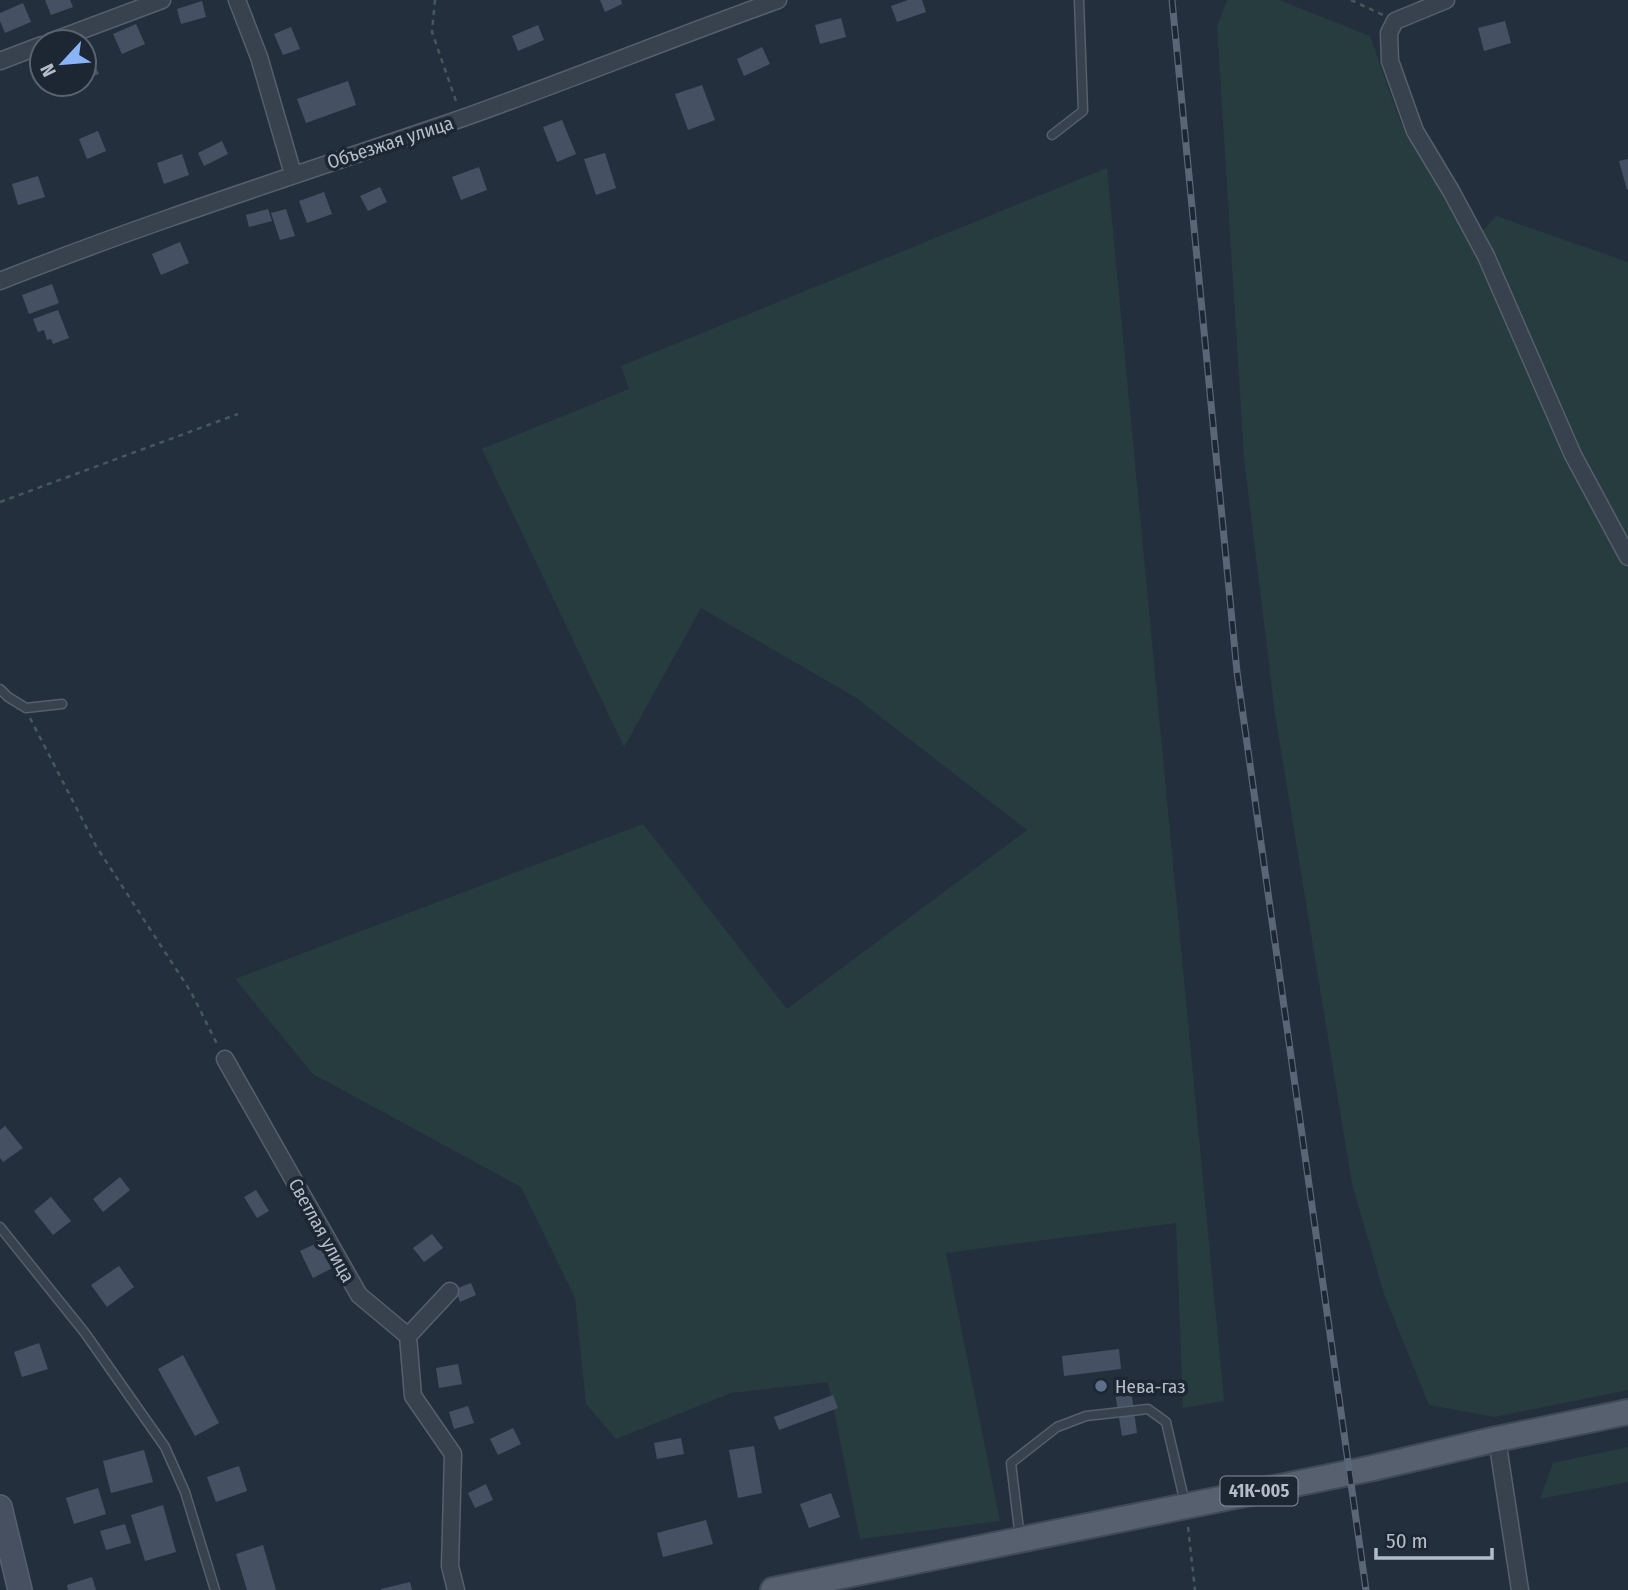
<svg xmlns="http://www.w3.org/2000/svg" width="1628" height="1590" font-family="'Fira Sans Condensed',sans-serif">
  <rect width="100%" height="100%" fill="#242f3e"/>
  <g fill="#263c3f">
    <path d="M1227,0H1279L1370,36L1400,121L1471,244L1496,216L1628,262V1390L1494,1417L1429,1405L1384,1294L1352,1184L1275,714L1244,458L1217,27Z"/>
    <path d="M1107,168L1224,1401L1183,1408L1176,1223L946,1253L1000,1521L860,1539L828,1382L731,1393L616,1439L586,1404L575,1298L521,1187L313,1074L235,979L643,824L787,1009L1027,830L855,697L701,608L624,747L482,449L629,389L621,366Z"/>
    <path d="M1628,1447V1482L1540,1499L1553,1463Z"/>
  </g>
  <g fill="#455162">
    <path d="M45,0H70L73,7L51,15Z"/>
    <path d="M600,0H621L622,4L605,12Z"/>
    <path d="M908,0H922L926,12L897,22L891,6Z"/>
    <path d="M202,1L206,17L181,24L177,9Z"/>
    <path d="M23,3L31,22L5,33L0,21V13Z"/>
    <path d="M841,18L846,37L820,44L815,25Z"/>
    <path d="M1505,21L1511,43L1484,51L1478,28Z"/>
    <path d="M136,24L145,44L122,54L113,34Z"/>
    <path d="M538,25L544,40L518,51L512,36Z"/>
    <path d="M291,27L300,49L283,55L274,34Z"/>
    <path d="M762,47L770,64L744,76L737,59Z"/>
    <path d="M89,50L99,74L84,80V52Z"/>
    <path d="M348,81L356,105L306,123L297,99Z"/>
    <path d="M54,84H74L57,91Z"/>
    <path d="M702,85L715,120L688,130L675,94Z"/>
    <path d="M562,120L576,154L557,162L543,127Z"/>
    <path d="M98,131L106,151L87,159L79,139Z"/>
    <path d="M222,141L228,154L204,166L198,153Z"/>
    <path d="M605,153L616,188L596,195L584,159Z"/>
    <path d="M182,154L189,175L164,184L157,163Z"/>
    <path d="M1628,159V189L1627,190L1619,161Z"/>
    <path d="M479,167L487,190L461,200L452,177Z"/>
    <path d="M38,176L45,197L18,205L12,184Z"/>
    <path d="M380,187L387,202L368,211L360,196Z"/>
    <path d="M324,192L332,214L307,223L299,201Z"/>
    <path d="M268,209L272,221L249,227L246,215Z"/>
    <path d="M286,209L295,236L280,240L271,213Z"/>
    <path d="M180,242L189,263L161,275L152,254Z"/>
    <path d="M52,284L59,303L29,314L22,295Z"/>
    <path d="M58,310L69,338L53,344L51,339L47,340L44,330L38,332L33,319Z"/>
    <path d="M5,1126L23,1148L3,1162L0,1158V1130Z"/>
    <path d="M120,1177L130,1190L103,1212L93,1199Z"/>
    <path d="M256,1190L269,1211L257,1218L244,1197Z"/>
    <path d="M51,1197L71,1221L53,1235L34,1211Z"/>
    <path d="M432,1234L443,1248L424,1262L413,1248Z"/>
    <path d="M328,1238L340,1264L313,1278L300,1251Z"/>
    <path d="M119,1266L134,1287L107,1307L91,1285Z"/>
    <path d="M471,1283L476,1295L460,1302L455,1289Z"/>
    <path d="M39,1343L48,1369L22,1377L14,1352Z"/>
    <path d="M1119,1349L1121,1369L1064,1376L1062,1356Z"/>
    <path d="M183,1355L219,1423L195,1436L158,1369Z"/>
    <path d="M458,1364L462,1384L439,1388L436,1368Z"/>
    <path d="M1131,1390L1137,1433L1122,1436L1115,1393Z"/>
    <path d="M833,1395L838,1408L779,1430L774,1417Z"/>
    <path d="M468,1406L474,1423L454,1429L449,1412Z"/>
    <path d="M513,1428L521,1444L498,1455L490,1439Z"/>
    <path d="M681,1438L684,1454L657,1459L654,1443Z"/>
    <path d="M754,1446L762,1493L738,1498L729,1450Z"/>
    <path d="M144,1450L153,1482L111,1493L103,1461Z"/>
    <path d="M239,1466L247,1491L216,1502L207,1477Z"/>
    <path d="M486,1484L493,1500L475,1508L468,1493Z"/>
    <path d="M98,1488L106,1514L74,1524L66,1498Z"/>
    <path d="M831,1493L840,1517L809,1528L800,1504Z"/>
    <path d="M163,1505L176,1552L145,1561L131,1515Z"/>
    <path d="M706,1520L713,1544L663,1557L657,1533Z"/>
    <path d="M125,1524L131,1543L106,1550L100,1531Z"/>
    <path d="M263,1545L276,1590H247L236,1554Z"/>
    <path d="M92,1577L96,1590H68L67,1585Z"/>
    <path d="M410,1582L412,1590H381V1589Z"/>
  </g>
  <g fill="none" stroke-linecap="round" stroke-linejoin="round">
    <defs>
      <g id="service">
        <path d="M1052,135L1083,111L1079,0"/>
        <path d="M0,689L8,697L26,708L62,704"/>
        <path d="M0,1227L85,1333L165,1447L185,1492L215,1590"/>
        <path d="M1020,1538L1011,1463L1057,1427L1086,1416L1148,1409L1166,1422L1185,1503"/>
      </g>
      <g id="minor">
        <path d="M237,0L259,57L293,174"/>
        <path d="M1446,0L1395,21L1389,33L1390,61L1415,131L1451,191L1486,256L1573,455L1628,557"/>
        <path d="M50,42L162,0"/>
        <path d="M0,61L42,45"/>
        <path d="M0,281C151,221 306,172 460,119C567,81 672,38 778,0"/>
        <path d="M225,1059L359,1295L408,1336L413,1396L453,1454L450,1566L456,1590"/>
        <path d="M408,1336L450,1291"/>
        <path d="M1497,1439L1520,1590"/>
      </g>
      <path id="secondary" d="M0,1507L20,1590"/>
      <path id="primary" d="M773,1590L1373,1468L1497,1439L1628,1412"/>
    </defs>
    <use href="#service" stroke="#565f6c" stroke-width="11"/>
    <use href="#minor" stroke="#565f6c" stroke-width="19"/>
    <use href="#secondary" stroke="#565f6c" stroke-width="26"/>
    <use href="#primary" stroke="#414a57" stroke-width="28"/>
    <g stroke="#44595c" stroke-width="2.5" stroke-dasharray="5 5" stroke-linecap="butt">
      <path d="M435,0L432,32L457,104"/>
      <path d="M1351,0L1383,15"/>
      <path d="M0,502L238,414"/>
      <path d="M30,718L96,846L191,992L218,1046"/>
      <path d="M1188,1527L1195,1590"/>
    </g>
    <use href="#service" stroke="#38414e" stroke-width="8"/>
    <use href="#minor" stroke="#38414e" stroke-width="16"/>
    <use href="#secondary" stroke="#465061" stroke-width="23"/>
    <use href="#primary" stroke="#56606e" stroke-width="24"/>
    <defs>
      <path id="rail" d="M1172,0L1237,672L1366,1590"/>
    </defs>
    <use href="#rail" stroke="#5a6575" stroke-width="7"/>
    <use href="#rail" stroke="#1d2633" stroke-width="4.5" stroke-dasharray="13" stroke-linecap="butt"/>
  </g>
  <circle fill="#5c6f8a" stroke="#1d2633" stroke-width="2.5" cx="1101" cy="1386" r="7"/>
  <g text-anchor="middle" stroke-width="7" stroke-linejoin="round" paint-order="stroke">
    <rect fill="#1d2633" stroke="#878f9c" stroke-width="2" x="1220.5" y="1476.5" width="77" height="29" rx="5"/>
    <g font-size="18" font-weight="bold" fill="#b4bcc9">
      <text x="1259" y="1497">41К-005</text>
    </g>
    <g font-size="19" fill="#b4bcc9" stroke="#1d2633">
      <text transform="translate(390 142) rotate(-18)" y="7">Объезжая улица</text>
      <text transform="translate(322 1230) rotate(61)" y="7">Светлая улица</text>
    </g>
    <g font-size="19" fill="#b4bcc9" stroke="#1d2633" text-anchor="start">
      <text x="1115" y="1393">Нева-газ</text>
    </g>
  </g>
  <g transform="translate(63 63) rotate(244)"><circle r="33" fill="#1d2633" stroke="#59626f" stroke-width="2"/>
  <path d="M0-5L12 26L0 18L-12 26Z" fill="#8ab4f8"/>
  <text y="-10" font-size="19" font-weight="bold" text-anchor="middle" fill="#b4bcc9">N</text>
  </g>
  <path d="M1376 1548v10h116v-10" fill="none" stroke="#b4bcc9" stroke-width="3.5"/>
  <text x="1386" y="1548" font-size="21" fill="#b4bcc9" stroke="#1d2633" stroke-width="5" paint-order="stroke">50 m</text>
</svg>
